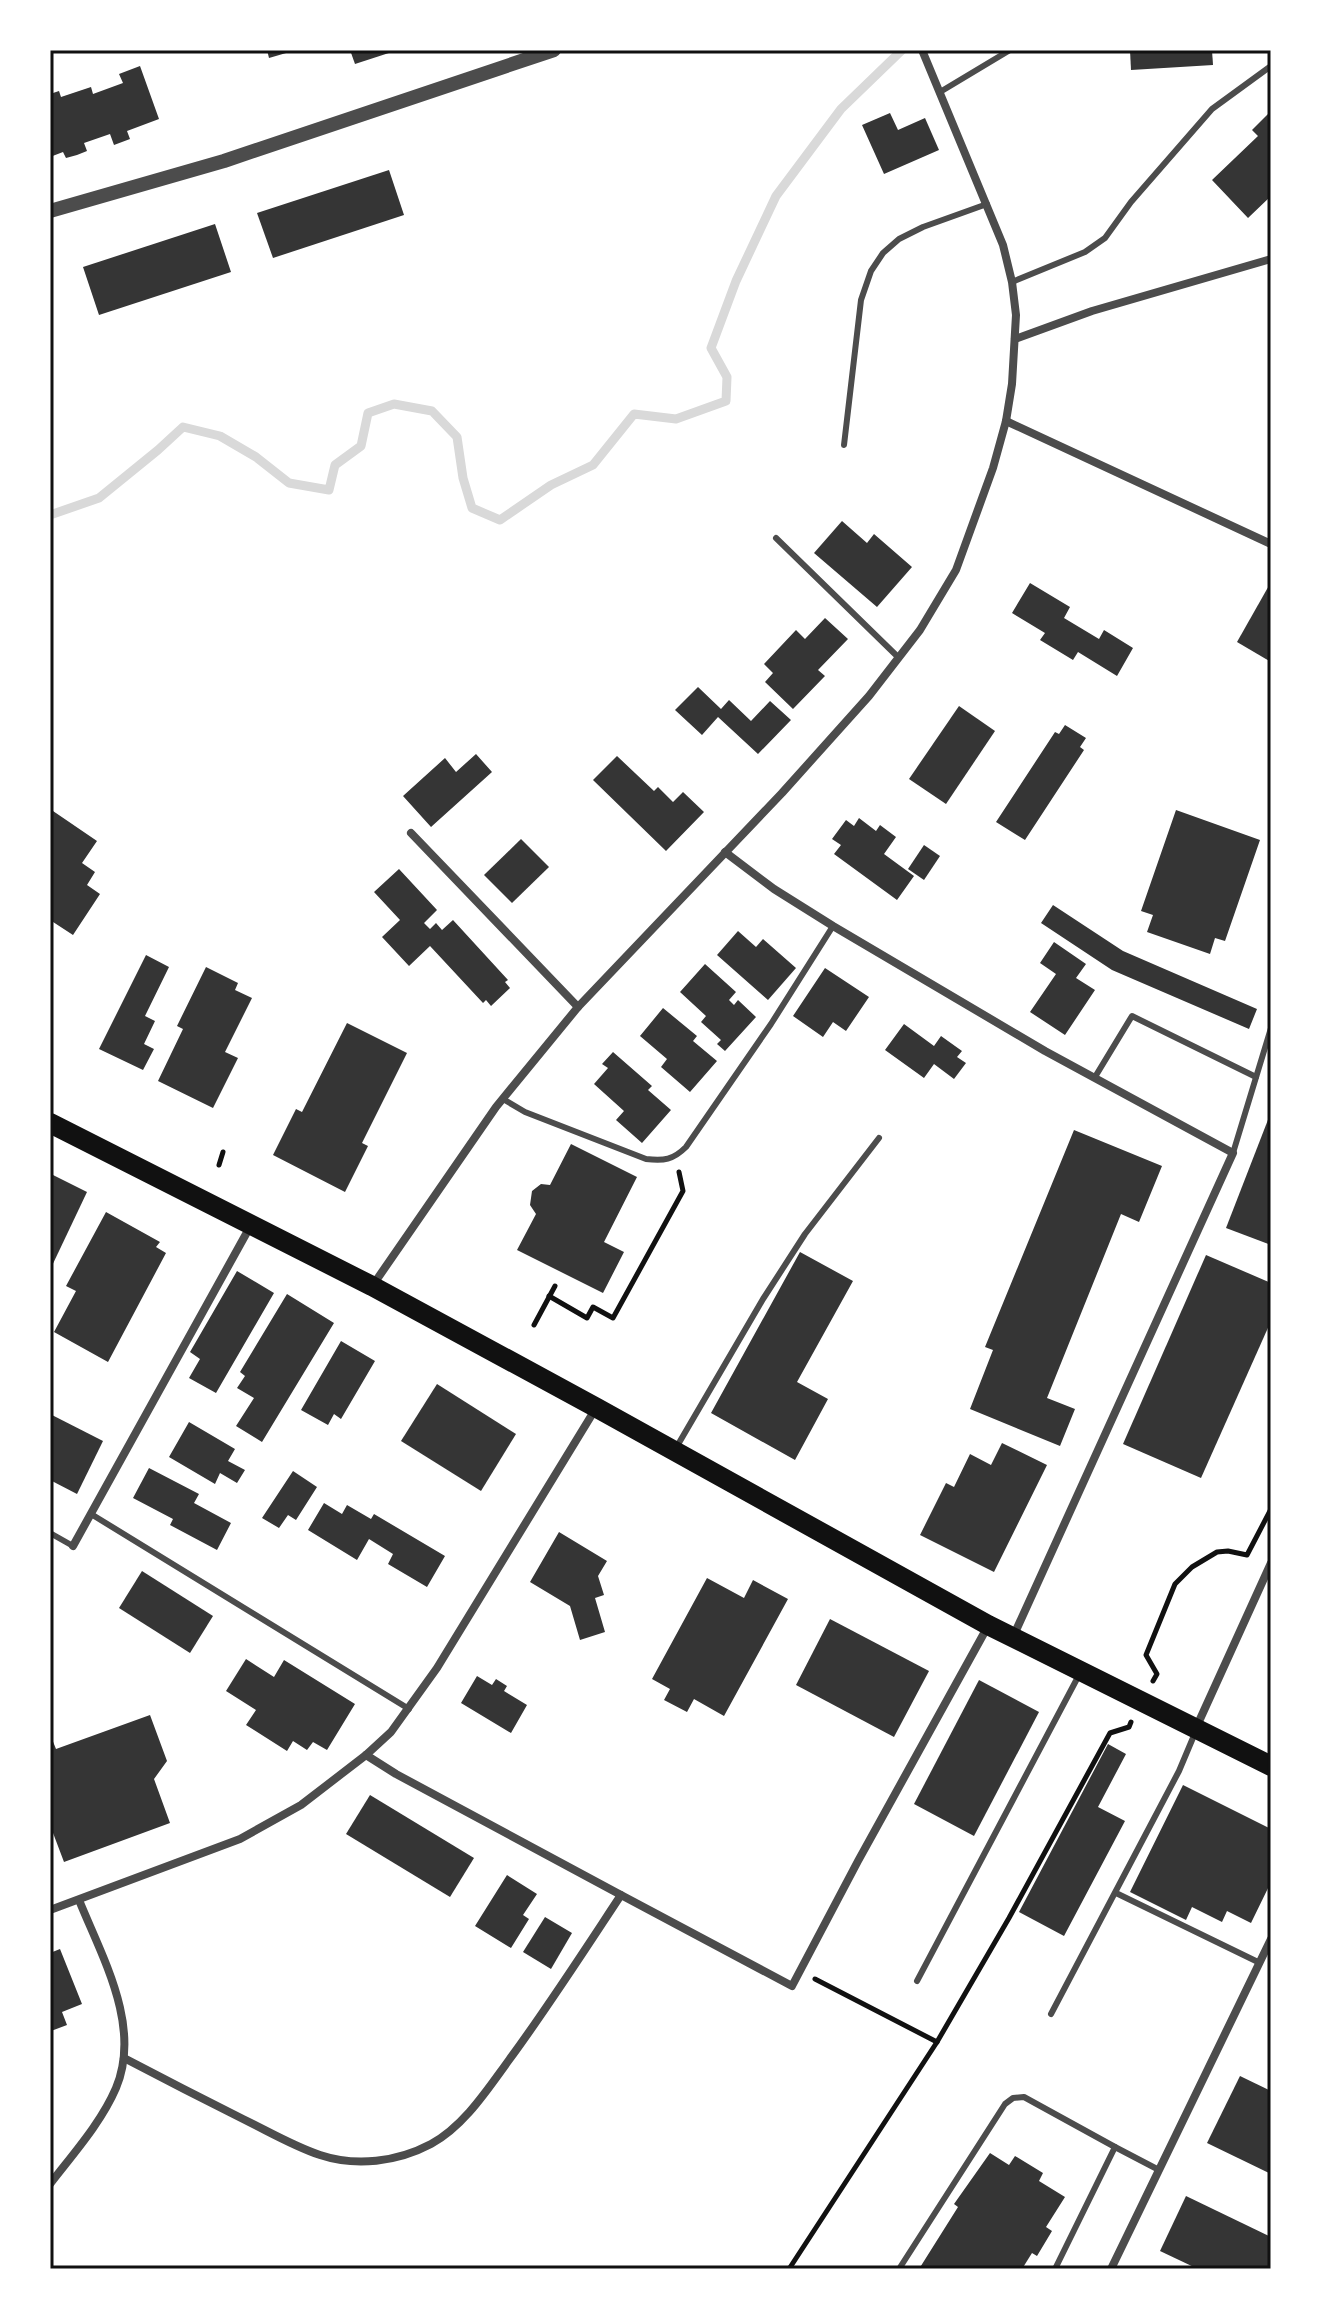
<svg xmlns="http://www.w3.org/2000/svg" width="1321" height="2319" font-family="'Open Sans',sans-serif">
  <rect width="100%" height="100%" fill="#fff"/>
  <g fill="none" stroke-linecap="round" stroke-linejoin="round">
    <path stroke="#d9d9d9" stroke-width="9" d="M50,515L99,498L158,450L183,427L220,436L256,457L289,483L329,490L335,465L361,446L368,413L394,404L432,411L457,437L463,478L472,508L500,520L551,485L593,465L634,414L676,419L726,401L727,377L711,348L736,281L776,196L841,109L902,50"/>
  </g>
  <g fill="#353535">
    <path d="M267,50H293V51L269,58Z"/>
    <path d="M350,50H394L395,51L355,64Z"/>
    <path d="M1130,50H1212L1213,65L1131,70Z"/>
    <path d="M140,66L159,119L127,131L130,139L114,145L110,134L84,143L87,151L77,155L66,158L63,152L50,157V94L59,91L61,97L91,87L93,94L123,83L119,74Z"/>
    <path d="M1271,111V196L1248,218L1212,180L1258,136L1252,130Z"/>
    <path d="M890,113L898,130L925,118L939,150L884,174L862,125Z"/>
    <path d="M389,170L404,215L273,258L257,213Z"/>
    <path d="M215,224L231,272L99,315L83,267Z"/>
    <path d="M842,521L867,543L874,534L912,567L877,607L814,553Z"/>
    <path d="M1271,582V662L1237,642Z"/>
    <path d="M1030,583L1070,607L1064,618L1099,639L1104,630L1133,648L1117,676L1078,652L1073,660L1040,640L1045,633L1012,613Z"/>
    <path d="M825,618L848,639L818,670L825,676L793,709L765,682L773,673L764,664L796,630L805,639Z"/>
    <path d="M698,687L721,709L729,700L751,721L770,701L791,720L758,754L718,717L702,735L675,710Z"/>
    <path d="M959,706L995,731L946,804L909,779Z"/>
    <path d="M1065,725L1086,738L1080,747L1084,750L1025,840L996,822L1055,732L1059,734Z"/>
    <path d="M476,754L492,772L431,827L403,796L445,758L456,772Z"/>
    <path d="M617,756L654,791L658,787L673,802L683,792L704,812L666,851L593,780Z"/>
    <path d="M1176,810L1260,840L1225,941L1215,938L1210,954L1147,932L1153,915L1141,911Z"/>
    <path d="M53,811L97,841L82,863L95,872L87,885L100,894L73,935L50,920V815Z"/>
    <path d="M859,818L876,831L880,825L896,837L884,854L914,876L897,900L834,854L841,845L832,839L846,820L854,826Z"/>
    <path d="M521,839L549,867L512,903L484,875Z"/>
    <path d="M924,845L940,856L924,880L908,869Z"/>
    <path d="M399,869L437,910L424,923L430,929L436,923L442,930L453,920L508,980L505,982L510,988L491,1006L486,1000L483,1003L430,946L409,966L382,937L400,920L374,892Z"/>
    <path d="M1053,905L1123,951L1257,1009L1249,1029L1112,970L1041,923Z"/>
    <path d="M738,931L756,947L763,939L796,968L768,1000L717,955Z"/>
    <path d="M1054,942L1086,964L1076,978L1095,990L1065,1035L1030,1012L1056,974L1040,963Z"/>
    <path d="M146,955L169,967L145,1016L155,1021L144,1044L154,1049L143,1070L99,1049Z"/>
    <path d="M705,964L736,992L729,1000L734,1005L738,1000L756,1017L725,1051L717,1044L721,1040L701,1022L706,1016L680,992Z"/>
    <path d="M206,967L238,983L235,990L252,998L225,1052L238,1058L213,1108L158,1081L183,1029L177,1026Z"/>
    <path d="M825,968L869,997L846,1031L833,1022L823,1037L793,1016Z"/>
    <path d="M663,1008L697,1036L693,1041L717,1061L690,1092L661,1067L667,1059L640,1036Z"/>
    <path d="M347,1023L407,1053L362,1143L368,1146L345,1192L273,1155L296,1109L302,1112Z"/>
    <path d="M904,1024L934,1046L941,1036L962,1051L957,1057L966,1063L954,1079L934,1064L924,1078L885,1050Z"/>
    <path d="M613,1052L652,1086L648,1090L671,1110L642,1143L616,1120L624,1111L594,1084L608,1068L602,1064Z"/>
    <path d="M1271,1112V1245L1226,1228Z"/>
    <path d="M1074,1130L1162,1166L1139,1222L1121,1214L1047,1398L1075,1409L1060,1446L970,1409L993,1350L985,1347Z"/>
    <path d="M571,1144L637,1177L604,1242L624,1252L603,1293L517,1250L536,1214L530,1205L532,1191L541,1184L550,1185Z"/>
    <path d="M51,1174L87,1192L50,1270V1176Z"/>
    <path d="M106,1212L160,1242L156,1247L166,1253L108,1362L54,1332L76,1291L66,1286Z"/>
    <path d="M800,1252L853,1281L797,1382L828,1399L795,1460L711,1413Z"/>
    <path d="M1206,1255L1271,1283V1321L1201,1478L1123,1444Z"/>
    <path d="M237,1271L274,1293L216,1393L189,1378L200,1359L190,1352Z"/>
    <path d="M287,1294L334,1323L262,1442L236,1426L254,1398L237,1388L245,1376L240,1372Z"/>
    <path d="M341,1341L375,1361L341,1419L334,1414L328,1425L301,1410Z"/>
    <path d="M437,1384L516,1434L481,1491L401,1441Z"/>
    <path d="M50,1414L103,1441L77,1494L50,1480Z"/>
    <path d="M189,1422L235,1449L228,1461L245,1470L237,1483L220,1473L215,1484L169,1457Z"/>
    <path d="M1002,1443L1047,1465L994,1572L920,1535L946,1483L954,1487L970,1454L991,1465Z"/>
    <path d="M149,1468L199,1494L194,1503L231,1523L217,1550L170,1525L173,1519L133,1498Z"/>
    <path d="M293,1471L317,1487L296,1520L288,1515L279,1528L262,1518Z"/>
    <path d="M324,1503L342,1514L347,1505L371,1519L374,1514L445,1556L427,1587L388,1564L393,1554L369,1539L357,1560L308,1530Z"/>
    <path d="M559,1532L607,1561L598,1576L604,1595L595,1598L605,1632L580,1640L570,1606L530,1582Z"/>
    <path d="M142,1571L213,1616L190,1653L119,1608Z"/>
    <path d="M707,1578L744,1598L753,1580L788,1599L724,1716L694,1699L687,1712L664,1700L670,1689L652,1679Z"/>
    <path d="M830,1619L929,1671L894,1737L796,1685Z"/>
    <path d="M246,1659L274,1677L284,1660L355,1704L327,1750L313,1742L307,1750L293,1741L287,1751L246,1725L256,1710L226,1691Z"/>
    <path d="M477,1676L492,1685L496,1679L507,1686L504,1691L527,1705L511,1733L461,1703Z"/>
    <path d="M979,1680L1039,1712L974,1836L914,1804Z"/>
    <path d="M150,1715L167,1761L154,1779L170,1823L64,1862L50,1825V1734L56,1749Z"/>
    <path d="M1108,1744L1126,1754L1098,1807L1125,1821L1064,1936L1019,1912Z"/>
    <path d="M1183,1785L1271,1829V1882L1251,1923L1227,1911L1222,1922L1192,1907L1186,1920L1130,1892Z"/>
    <path d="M370,1795L474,1858L450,1897L346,1834Z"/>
    <path d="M507,1875L537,1894L523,1915L529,1919L511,1948L475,1926Z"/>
    <path d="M545,1917L572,1933L551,1969L523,1952Z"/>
    <path d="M60,1949L82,2004L62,2012L67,2025L51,2031L50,1953Z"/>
    <path d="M1240,2076L1271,2091V2174L1207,2143Z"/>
    <path d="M990,2153L1009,2165L1015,2156L1043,2173L1039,2181L1065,2197L1046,2227L1052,2231L1037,2256L1032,2253L1022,2269H919L958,2207L954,2204Z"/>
    <path d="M1186,2196L1271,2237V2269H1198L1160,2251Z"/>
  </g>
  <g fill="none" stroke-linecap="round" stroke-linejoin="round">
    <g stroke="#111" stroke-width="5">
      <path d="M219,1165L223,1152"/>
      <path d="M549,1296L587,1318L593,1307L613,1318L683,1191L679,1172"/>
      <path d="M534,1325L555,1286"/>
      <path d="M1153,1681L1157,1674L1146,1655L1175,1584L1192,1567L1217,1552L1228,1551L1247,1555L1271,1509"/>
      <path d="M815,1979L937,2042"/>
      <path d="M789,2269L937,2042L1009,1918L1110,1733L1129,1727L1131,1722"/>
    </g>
    <g stroke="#4c4c4c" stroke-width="6">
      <path d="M940,92L1010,50"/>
      <path d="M1012,282L1085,252L1105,238L1131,202L1212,109L1271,66"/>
      <path d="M844,445L861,300L871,271L883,253L899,239L923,227L987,204"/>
      <path d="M776,538L899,658"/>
      <path d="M1095,1077L1132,1016L1256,1077"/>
      <path d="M503,1099L525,1112L646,1159C664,1161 673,1160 686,1147L771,1024L833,926"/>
      <path d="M1233,1153L1271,1028"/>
      <path d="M676,1448L763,1299L805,1234L879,1138"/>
      <path d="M91,1514L409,1709"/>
      <path d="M50,1533L73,1546"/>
      <path d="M1116,1893L1260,1963"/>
      <path d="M917,1981L1079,1675"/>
      <path d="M1051,2014L1179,1771L1195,1733"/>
      <path d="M899,2269L1005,2104L1013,2098L1024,2097L1115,2147"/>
      <path d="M1055,2269L1115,2147L1159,2170"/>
    </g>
    <g stroke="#4c4c4c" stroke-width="8">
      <path d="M1015,339L1092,311L1271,259"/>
      <path d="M1006,421L1271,544"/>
      <path d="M411,833L578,1007"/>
      <path d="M725,852L774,889L833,926L1045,1051L1233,1153L1013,1637"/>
      <path d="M373,1285L496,1107L578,1007L782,793L869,696L920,630L956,570L993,468L1006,421L1012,384L1016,315L1012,282L1003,245L922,50"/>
      <path d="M73,1546L251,1225"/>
      <path d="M1196,1728L1271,1563"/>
      <path d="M621,1895L792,1986L858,1861L988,1626"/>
      <path d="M50,1910L240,1839L301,1805L366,1755L391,1732L437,1668L596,1408"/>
      <path d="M124,2058C164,2079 203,2099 243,2119C268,2131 293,2146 320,2155C356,2167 397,2162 431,2144C464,2126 487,2090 509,2060C548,2007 584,1951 621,1895L396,1774L366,1755"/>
      <path d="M50,2184C73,2154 101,2123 116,2088C142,2026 102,1957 79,1900"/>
      <path d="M1111,2269L1271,1939"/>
    </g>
    <path stroke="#4c4c4c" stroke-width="14" d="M50,211L224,161L554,50"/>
    <path stroke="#111" stroke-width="20" d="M50,1123L372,1286L597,1408L988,1625L1271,1766"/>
  </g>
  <rect width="1321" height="2319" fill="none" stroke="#ffffff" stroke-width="104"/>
  <rect x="52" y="52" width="1217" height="2215" fill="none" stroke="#111" stroke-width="3"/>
</svg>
